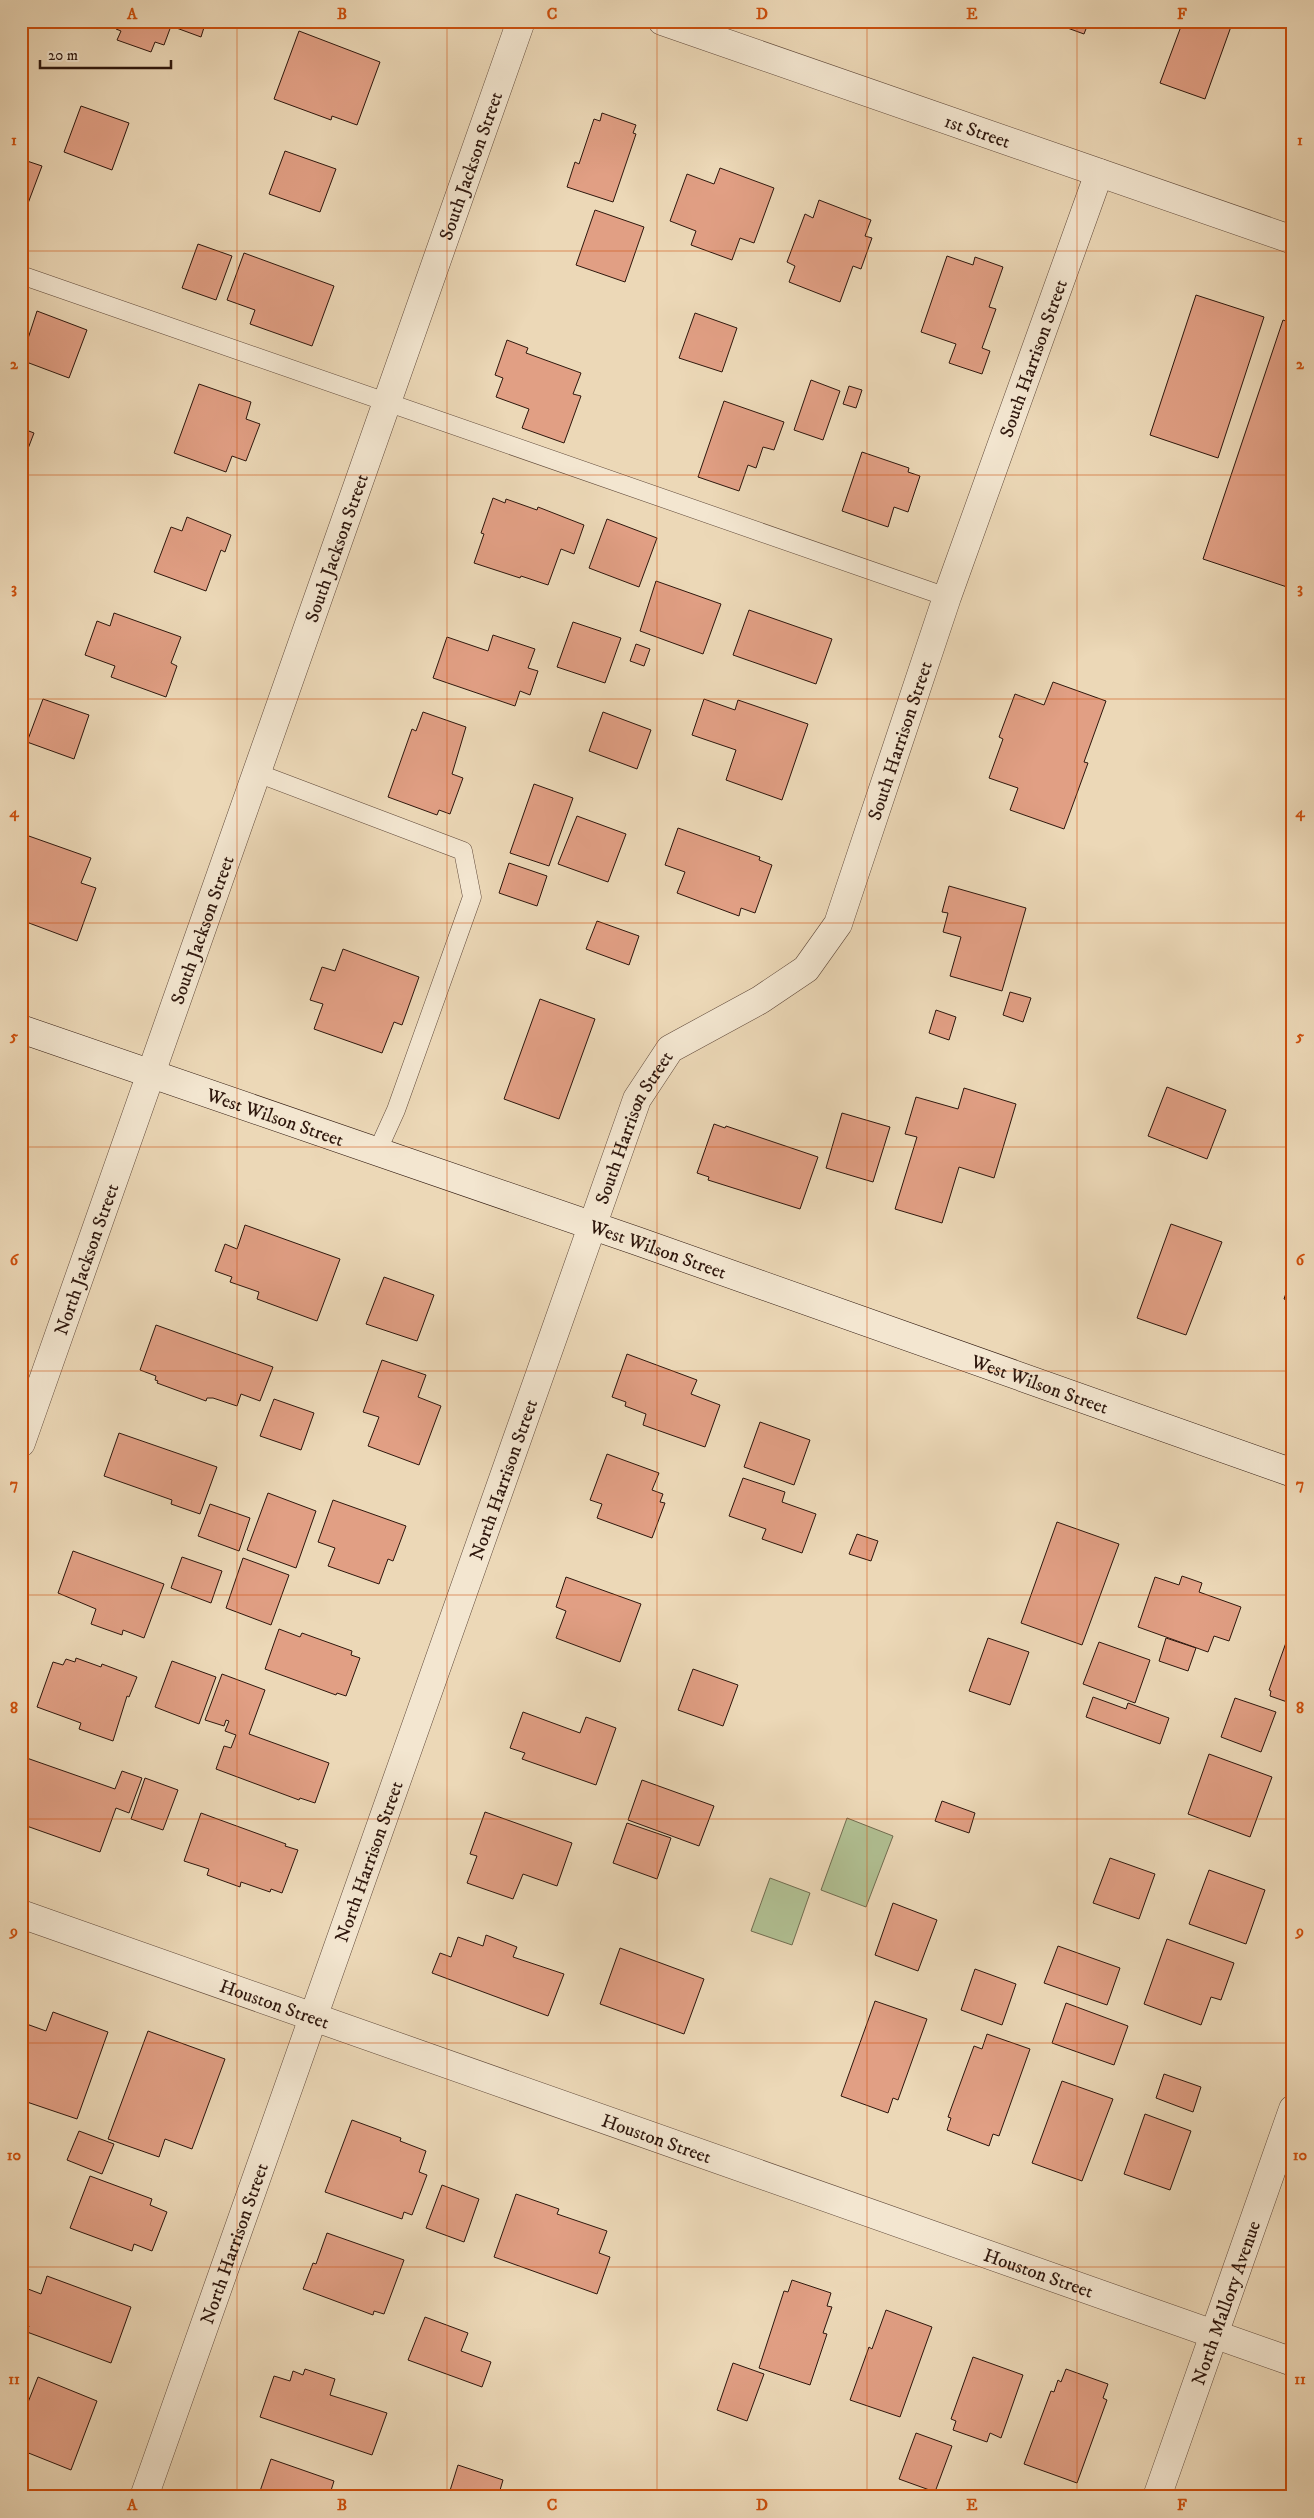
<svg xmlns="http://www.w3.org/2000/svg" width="1314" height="2518" font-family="'IM FELL DW Pica',serif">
  <rect width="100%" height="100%" fill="#ecd8b7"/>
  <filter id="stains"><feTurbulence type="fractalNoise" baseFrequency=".004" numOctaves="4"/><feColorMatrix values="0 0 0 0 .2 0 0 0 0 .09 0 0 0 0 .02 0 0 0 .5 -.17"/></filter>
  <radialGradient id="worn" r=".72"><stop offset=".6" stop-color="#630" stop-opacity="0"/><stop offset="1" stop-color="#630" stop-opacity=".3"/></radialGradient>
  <g fill="#b1c093" stroke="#706c50">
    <path d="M847,1818L893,1836L866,1907L821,1890Z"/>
    <path d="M770,1878L810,1893L792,1945L751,1931Z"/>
  </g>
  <g fill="#e19f84" stroke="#2e170d">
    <path d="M118,21H206L201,37L171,26L164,45L155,42L151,52L117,40L121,31L116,29Z"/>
    <path d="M1048,21H1089L1084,34Z"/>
    <path d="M1183,21H1233L1205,99L1160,83Z"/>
    <path d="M299,31L380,62L357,125L332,116L331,120L274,99Z"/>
    <path d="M81,106L129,123L112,170L64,152Z"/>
    <path d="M602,113L636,125L633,133L636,134L613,202L567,187L575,162L579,164L594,119L600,121Z"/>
    <path d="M285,151L336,169L320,212L269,194Z"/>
    <path d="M21,159L42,166L24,214L21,213Z"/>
    <path d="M720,168L774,188L754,243L740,238L732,260L691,245L696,231L670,221L687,174L714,184Z"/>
    <path d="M819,200L871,220L865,236L872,238L861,269L853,266L840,302L789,282L795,266L787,262L805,214L813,218Z"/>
    <path d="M595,210L644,227L625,282L576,265Z"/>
    <path d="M198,244L232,256L216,300L182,288Z"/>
    <path d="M244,253L334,286L312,346L250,324L255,310L227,300Z"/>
    <path d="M947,256L973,265L975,257L1003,267L989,307L996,309L982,348L990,351L982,374L949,363L956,344L921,332Z"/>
    <path d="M1196,295L1264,317L1218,458L1150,435Z"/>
    <path d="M37,311L87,330L69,378L21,360Z"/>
    <path d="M695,313L737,328L722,372L679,358Z"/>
    <path d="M1283,320L1293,324V589L1203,559Z"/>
    <path d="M507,340L528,348L526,353L581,373L573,394L581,396L564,443L522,428L529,409L496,397L503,378L495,375Z"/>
    <path d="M811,380L840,391L823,440L794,430Z"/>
    <path d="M199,384L251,402L246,419L260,424L246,461L232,456L226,472L174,453Z"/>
    <path d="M849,386L862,390L856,408L843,404Z"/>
    <path d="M724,401L784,422L774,450L763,447L756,468L748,465L739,491L698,477Z"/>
    <path d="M21,428L34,433L21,467Z"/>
    <path d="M862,452L909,468L908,472L920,476L908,512L894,507L888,527L842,511Z"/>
    <path d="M493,498L505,503L506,499L537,510L538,507L584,525L574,554L561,549L548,585L521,576L520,578L474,563L484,534L481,533Z"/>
    <path d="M187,517L231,535L225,552L221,550L206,591L154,572L171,527L182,531Z"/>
    <path d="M607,519L657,538L639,587L589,568Z"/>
    <path d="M656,581L721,604L703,654L640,631Z"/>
    <path d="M749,610L832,639L816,684L733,655Z"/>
    <path d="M114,613L181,637L171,663L177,666L166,697L111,677L115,666L85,655L97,621L110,626Z"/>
    <path d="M573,622L621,638L605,683L557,667Z"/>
    <path d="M493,635L535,649L528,668L538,671L530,695L520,691L515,706L433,678L447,637L488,651Z"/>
    <path d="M636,644L650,649L644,666L630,661Z"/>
    <path d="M1053,682L1106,701L1084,762L1088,763L1064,829L1010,810L1018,788L989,778L1003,739L999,737L1015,694L1044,705Z"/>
    <path d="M43,699L89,715L74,759L27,742Z"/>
    <path d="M704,699L735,710L738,700L808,724L782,800L726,780L736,750L692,735Z"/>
    <path d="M423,712L466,727L452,774L463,778L450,814L439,810L437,815L388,797L412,729L416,731Z"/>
    <path d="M603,712L651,730L637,769L589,751Z"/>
    <path d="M534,784L573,798L549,866L510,853Z"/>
    <path d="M577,816L626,834L608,882L558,864Z"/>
    <path d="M678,828L760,857L759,860L772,865L755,913L741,908L739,916L677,893L685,872L665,865Z"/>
    <path d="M26,835L91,858L81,883L96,888L77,941L21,920V842Z"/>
    <path d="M509,863L547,876L537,906L499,893Z"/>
    <path d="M949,886L1026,908L1002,991L950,976L961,937L943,932L948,913L942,912Z"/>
    <path d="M597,921L639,936L629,965L586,949Z"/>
    <path d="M343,949L419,977L402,1025L394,1022L382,1053L314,1029L323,1004L310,1000L322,967L335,971Z"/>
    <path d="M1010,992L1031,998L1023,1022L1003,1015Z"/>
    <path d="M540,999L595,1019L559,1119L504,1099Z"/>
    <path d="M936,1010L956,1017L949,1040L929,1033Z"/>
    <path d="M1167,1087L1226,1110L1207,1159L1148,1136Z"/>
    <path d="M964,1088L1016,1104L994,1178L959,1167L942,1223L895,1209L917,1137L905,1134L916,1097L958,1109Z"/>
    <path d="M842,1113L890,1127L873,1182L826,1168Z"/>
    <path d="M714,1124L725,1128L726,1126L818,1157L800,1209L708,1180L709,1177L697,1173Z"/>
    <path d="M1171,1224L1222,1242L1186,1335L1137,1318Z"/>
    <path d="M245,1225L340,1259L317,1321L257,1299L259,1292L230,1282L232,1277L215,1271L225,1244L237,1249Z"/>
    <path d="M1293,1273V1302L1284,1299Z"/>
    <path d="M384,1277L434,1295L417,1341L366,1324Z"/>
    <path d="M156,1325L273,1367L260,1401L241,1394L237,1406L213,1398H207L206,1401L157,1383L158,1381L155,1380L156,1376L140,1370Z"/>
    <path d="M627,1354L697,1380L691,1394L720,1405L705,1447L643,1425L646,1414L625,1406L626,1402L612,1397Z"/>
    <path d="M382,1360L426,1375L418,1397L441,1406L419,1465L368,1446L379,1417L363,1412Z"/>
    <path d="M274,1399L314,1413L301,1450L260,1436Z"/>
    <path d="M760,1422L810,1440L794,1485L744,1467Z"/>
    <path d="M119,1433L217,1467L200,1514L171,1504L172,1500L104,1476Z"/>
    <path d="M607,1454L659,1473L652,1490L663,1494L660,1502L665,1503L652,1538L597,1518L602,1504L590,1500Z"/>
    <path d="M743,1478L785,1492L782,1502L816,1514L802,1553L762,1539L766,1529L729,1516Z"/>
    <path d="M268,1493L316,1511L296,1568L247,1550Z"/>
    <path d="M333,1500L406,1526L393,1561L388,1559L379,1584L328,1566L335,1548L318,1542Z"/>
    <path d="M210,1504L250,1518L239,1551L198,1536Z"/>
    <path d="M1057,1522L1119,1544L1082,1645L1021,1623Z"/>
    <path d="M857,1534L878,1541L871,1561L849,1554Z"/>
    <path d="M73,1551L164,1584L144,1638L123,1630L122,1635L91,1624L96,1609L58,1593Z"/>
    <path d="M182,1557L222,1571L211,1603L171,1588Z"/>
    <path d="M243,1558L289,1575L271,1625L226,1608Z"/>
    <path d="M1182,1576L1202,1583L1199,1592L1241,1607L1229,1641L1214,1636L1208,1652L1138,1627L1155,1577L1179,1585Z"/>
    <path d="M566,1577L641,1604L620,1662L556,1638L566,1611L556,1607Z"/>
    <path d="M1292,1626H1293V1704L1270,1696L1271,1691L1269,1690Z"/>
    <path d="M279,1629L300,1637L302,1633L352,1651L351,1655L360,1658L346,1696L337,1693L336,1695L265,1669Z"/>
    <path d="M988,1638L1029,1652L1010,1705L969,1691Z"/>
    <path d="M1166,1638L1196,1648L1188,1671L1159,1661Z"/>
    <path d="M1099,1642L1150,1660L1135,1703L1083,1684Z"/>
    <path d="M76,1658L101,1667L102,1664L137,1677L129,1697L127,1696L113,1741L79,1729L81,1723L37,1707L53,1662L63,1665L66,1659L75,1662Z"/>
    <path d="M172,1661L216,1677L199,1724L155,1707Z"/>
    <path d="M693,1669L738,1685L723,1726L678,1710Z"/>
    <path d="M222,1674L265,1690L249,1734L329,1763L315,1803L300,1798L299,1800L216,1769L224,1746L231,1748L236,1735L225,1731L229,1721L226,1720L224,1726L205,1720Z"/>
    <path d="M1093,1697L1126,1709L1128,1703L1169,1718L1160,1744L1086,1717Z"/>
    <path d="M1235,1698L1276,1712L1261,1752L1221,1737Z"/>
    <path d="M523,1712L580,1733L586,1717L616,1728L596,1785L522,1759L525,1753L510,1748Z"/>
    <path d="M1209,1754L1272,1777L1250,1837L1188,1814Z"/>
    <path d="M21,1756L115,1789L122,1771L142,1778L129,1813L116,1808L100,1852L21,1824Z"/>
    <path d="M145,1778L178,1790L163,1830L131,1819Z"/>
    <path d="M642,1780L714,1806L699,1846L628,1820Z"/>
    <path d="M942,1801L975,1813L969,1833L935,1821Z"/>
    <path d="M485,1812L572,1843L557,1886L523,1874L513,1899L467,1883L477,1856L470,1854Z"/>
    <path d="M201,1813L286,1844L285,1846L298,1850L282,1893L271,1889L270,1892L241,1882L240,1887L207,1875L209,1869L184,1861Z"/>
    <path d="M627,1823L671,1838L657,1879L613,1863Z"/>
    <path d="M1110,1858L1155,1874L1139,1919L1093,1903Z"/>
    <path d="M1209,1870L1265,1890L1246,1944L1189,1924Z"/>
    <path d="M893,1903L937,1920L918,1971L875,1955Z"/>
    <path d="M486,1935L517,1947L513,1957L564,1974L548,2016L432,1973L440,1953L451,1957L458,1937L483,1946Z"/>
    <path d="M1167,1939L1234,1963L1221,2000L1211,1997L1201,2025L1144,2004Z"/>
    <path d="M1058,1946L1120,1968L1107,2005L1044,1983Z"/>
    <path d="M620,1948L704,1979L684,2034L600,2004Z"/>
    <path d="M975,1969L1016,1984L1002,2025L961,2010Z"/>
    <path d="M875,2001L927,2019L898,2100L893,2098L888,2113L841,2096Z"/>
    <path d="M1066,2003L1128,2026L1114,2065L1052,2043Z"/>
    <path d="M53,2012L108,2032L77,2119L21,2100L28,2079L21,2077V2022L46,2031Z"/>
    <path d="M148,2031L225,2059L192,2149L165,2139L159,2157L108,2139Z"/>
    <path d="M987,2034L1030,2049L999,2136L993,2134L989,2146L947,2130L951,2118L948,2117L974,2046L982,2049Z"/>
    <path d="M1164,2074L1201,2087L1193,2112L1156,2098Z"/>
    <path d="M1062,2081L1113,2099L1082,2181L1032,2163Z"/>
    <path d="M1145,2114L1191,2131L1170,2190L1124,2174Z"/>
    <path d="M352,2120L401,2138L400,2141L426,2151L419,2172L427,2175L412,2215L404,2212L402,2219L325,2192Z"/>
    <path d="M79,2131L114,2144L102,2174L67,2160Z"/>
    <path d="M90,2176L152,2199L150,2205L167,2212L152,2251L134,2244L132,2251L70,2228Z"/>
    <path d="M442,2185L479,2199L464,2242L426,2228Z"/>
    <path d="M516,2194L559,2209L557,2214L607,2231L599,2253L610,2257L597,2294L494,2257Z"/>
    <path d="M327,2233L404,2260L384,2314L374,2311L373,2315L303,2289L313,2263L316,2264Z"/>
    <path d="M47,2276L131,2307L111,2363L27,2332L29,2326L21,2323V2308L28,2289L41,2294Z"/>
    <path d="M792,2280L831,2293L827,2306L832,2307L823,2333L827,2334L810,2385L759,2368L784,2291L788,2292Z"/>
    <path d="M886,2310L932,2327L900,2417L850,2400L869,2347L872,2349Z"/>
    <path d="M425,2317L468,2333L461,2351L491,2362L482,2387L408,2360Z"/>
    <path d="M973,2357L1023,2375L1001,2438L990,2433L987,2442L953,2430L956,2421L951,2419Z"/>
    <path d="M733,2363L764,2374L747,2421L717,2410Z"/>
    <path d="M305,2369L335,2379L330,2395L387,2413L372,2455L260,2417L274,2376L290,2381L293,2371L303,2375Z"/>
    <path d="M1066,2369L1108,2384L1103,2398L1107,2400L1077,2483L1024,2464L1051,2391L1054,2392L1058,2380L1061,2382Z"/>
    <path d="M38,2377L97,2401L71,2470L21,2450V2441L27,2427L21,2425V2420Z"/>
    <path d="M916,2433L952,2446L935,2492L899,2479Z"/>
    <path d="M271,2459L334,2481L329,2497H258Z"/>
    <path d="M458,2465L503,2480L498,2497H448Z"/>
  </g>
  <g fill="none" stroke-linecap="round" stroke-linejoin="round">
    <defs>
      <g id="lane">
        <path d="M21,275L947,597"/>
        <path d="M257,773L463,851L472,897L396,1110L377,1152"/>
      </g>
      <g id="street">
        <path id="s1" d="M662,21L1293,240"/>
        <path id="s2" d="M21,1443L521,21"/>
        <path id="s3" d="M21,1914L1293,2362"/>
        <path id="s4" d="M144,2497L637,1099L670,1049L760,1000L806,969L838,924L947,597L1099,173"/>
        <path id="s5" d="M1157,2497L1293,2109"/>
      </g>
      <g id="secondary">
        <path id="s6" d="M21,1029L637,1241L1293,1473"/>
      </g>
    </defs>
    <use href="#lane" stroke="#5e4738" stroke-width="19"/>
    <use href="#street" stroke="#5e4738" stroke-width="29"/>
    <use href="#secondary" stroke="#2e170d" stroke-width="29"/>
    <use href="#lane" stroke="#f3e6d0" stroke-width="18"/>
    <use href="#street" stroke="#f3e6d0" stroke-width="28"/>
    <use href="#secondary" stroke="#f3e6d0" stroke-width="28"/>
  </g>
  <path fill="none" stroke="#cc4f0c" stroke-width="1" stroke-opacity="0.55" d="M237,21V2497M447,21V2497M657,21V2497M867,21V2497M1077,21V2497M21,251H1293M21,475H1293M21,699H1293M21,923H1293M21,1147H1293M21,1371H1293M21,1595H1293M21,1819H1293M21,2043H1293M21,2267H1293"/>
  <g text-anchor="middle" stroke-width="5" stroke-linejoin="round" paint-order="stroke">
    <g font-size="19" fill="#2e170d" stroke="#f3e6d0">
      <text dy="7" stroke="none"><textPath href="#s1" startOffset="334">1st Street</textPath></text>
      <text dy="7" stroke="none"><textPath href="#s2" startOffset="1354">South Jackson Street</textPath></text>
      <text dy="7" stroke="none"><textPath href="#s4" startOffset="2354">South Harrison Street</textPath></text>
      <text dy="7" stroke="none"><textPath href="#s2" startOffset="949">South Jackson Street</textPath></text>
      <text dy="7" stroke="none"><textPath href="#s4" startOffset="1949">South Harrison Street</textPath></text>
      <text dy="7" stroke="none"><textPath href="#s2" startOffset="544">South Jackson Street</textPath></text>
      <text dy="7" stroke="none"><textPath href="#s6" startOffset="269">West Wilson Street</textPath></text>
      <text dy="7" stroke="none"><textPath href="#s4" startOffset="1455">South Harrison Street</textPath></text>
      <text dy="7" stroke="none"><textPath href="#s6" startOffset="674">West Wilson Street</textPath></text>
      <text dy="7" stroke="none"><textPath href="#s2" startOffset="195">North Jackson Street</textPath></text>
      <text dy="7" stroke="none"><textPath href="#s6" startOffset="1079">West Wilson Street</textPath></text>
      <text dy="7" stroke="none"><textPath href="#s4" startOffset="1079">North Harrison Street</textPath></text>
      <text dy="7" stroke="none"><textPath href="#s4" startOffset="674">North Harrison Street</textPath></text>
      <text dy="7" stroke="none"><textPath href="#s3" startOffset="269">Houston Street</textPath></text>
      <text dy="7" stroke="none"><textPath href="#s3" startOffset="674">Houston Street</textPath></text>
      <text dy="7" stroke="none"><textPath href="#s4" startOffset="269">North Harrison Street</textPath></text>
      <text dy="7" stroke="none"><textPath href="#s3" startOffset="1079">Houston Street</textPath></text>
      <text dy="7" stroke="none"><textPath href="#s5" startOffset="206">North Mallory Avenue</textPath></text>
    </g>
  </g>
  <rect width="1314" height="2518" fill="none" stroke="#ecd8b7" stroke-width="55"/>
  <path d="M40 60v8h131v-8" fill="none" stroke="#2e170d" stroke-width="2.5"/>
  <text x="48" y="60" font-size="15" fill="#2e170d" stroke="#f3e6d0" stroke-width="4" paint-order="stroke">20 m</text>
  <rect x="28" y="28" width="1258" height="2462" fill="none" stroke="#cc4f0c" stroke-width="2"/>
  <g font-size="16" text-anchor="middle" font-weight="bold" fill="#cc4f0c">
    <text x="132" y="19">A</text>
    <text x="342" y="19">B</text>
    <text x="552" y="19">C</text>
    <text x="762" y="19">D</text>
    <text x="972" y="19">E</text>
    <text x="1182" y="19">F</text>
    <text x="14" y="145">1</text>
    <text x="1300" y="145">1</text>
    <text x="14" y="369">2</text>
    <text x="1300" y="369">2</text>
    <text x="14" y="593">3</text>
    <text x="1300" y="593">3</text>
    <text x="14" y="817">4</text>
    <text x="1300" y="817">4</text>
    <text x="14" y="1041">5</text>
    <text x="1300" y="1041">5</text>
    <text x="14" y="1265">6</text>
    <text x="1300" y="1265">6</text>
    <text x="14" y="1489">7</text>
    <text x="1300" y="1489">7</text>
    <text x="14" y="1713">8</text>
    <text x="1300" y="1713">8</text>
    <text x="14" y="1936">9</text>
    <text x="1300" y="1936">9</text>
    <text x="14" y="2160">10</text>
    <text x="1300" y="2160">10</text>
    <text x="14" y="2384">11</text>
    <text x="1300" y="2384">11</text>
    <text x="132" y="2510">A</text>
    <text x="342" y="2510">B</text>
    <text x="552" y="2510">C</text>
    <text x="762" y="2510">D</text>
    <text x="972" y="2510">E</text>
    <text x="1182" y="2510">F</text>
  </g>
  <rect width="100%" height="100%" filter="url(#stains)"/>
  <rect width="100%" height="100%" fill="url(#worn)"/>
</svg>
